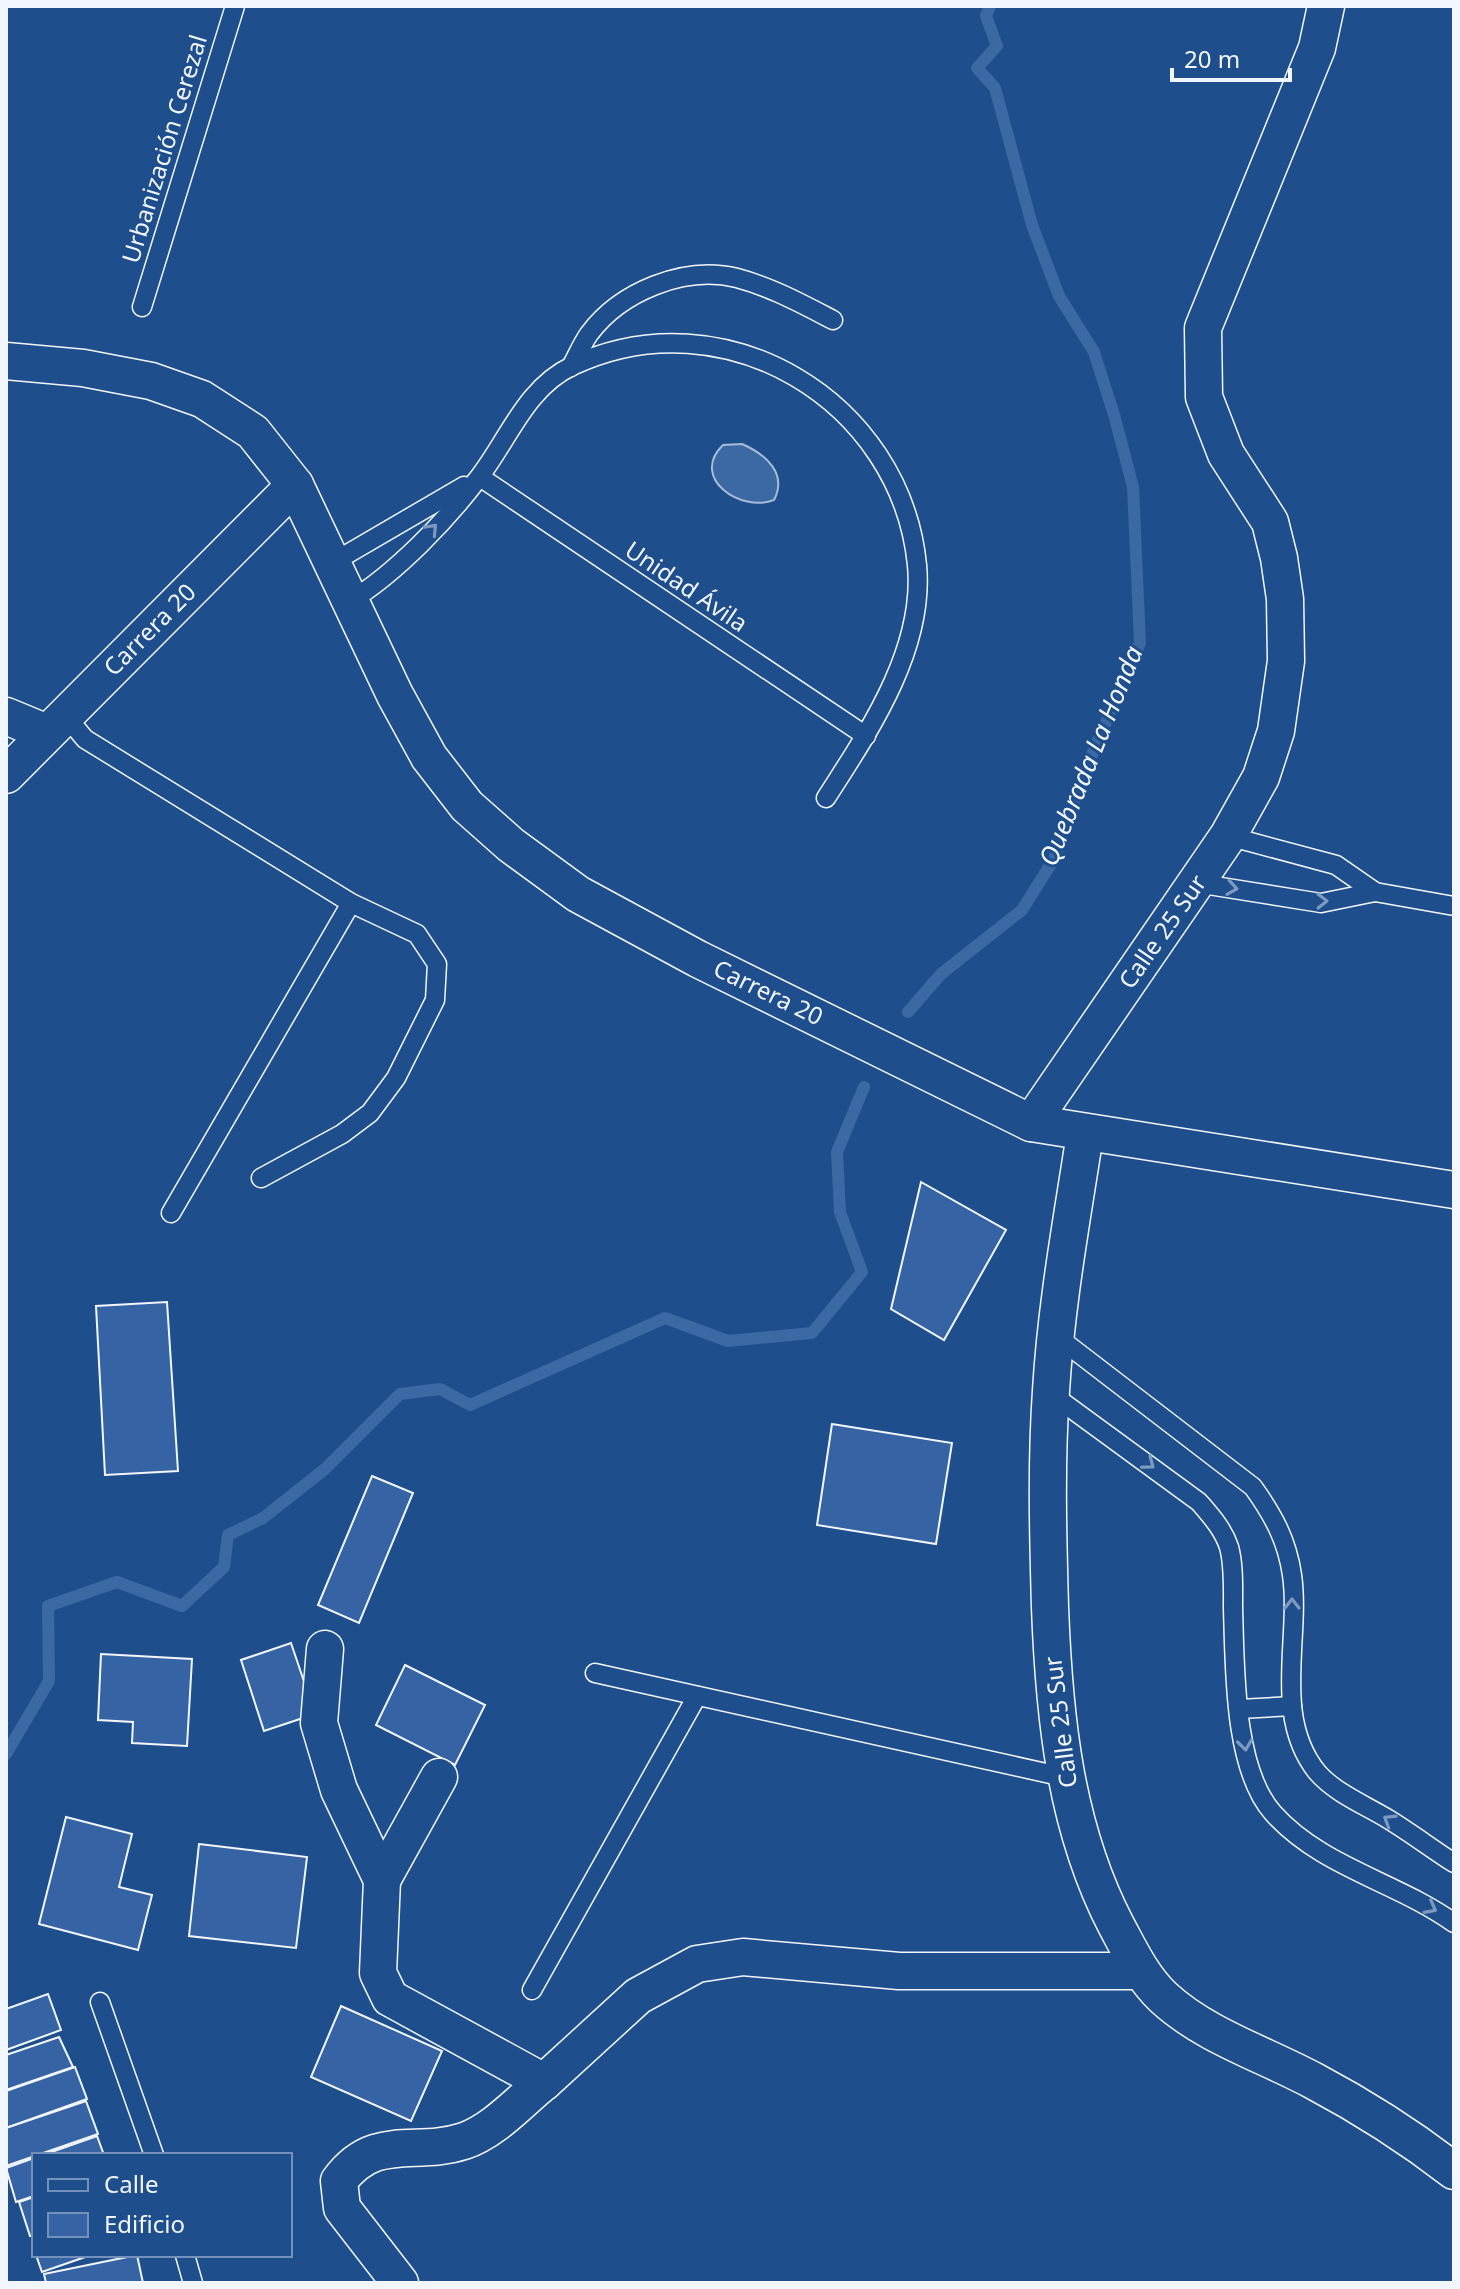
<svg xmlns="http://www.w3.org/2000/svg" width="1460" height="2289" font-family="'Noto Sans',sans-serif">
  <rect width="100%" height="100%" fill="#1f4e8c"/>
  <path fill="#3b69a3" stroke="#a8bbd7" stroke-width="2" d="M742,444C765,454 788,473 774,500C741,513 689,478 723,445Z"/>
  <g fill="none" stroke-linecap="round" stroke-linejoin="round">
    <g stroke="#3b69a3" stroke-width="12">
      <path d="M908,1012L941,974L1022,910L1054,859L1084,773L1140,643L1133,487L1115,418L1094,352L1059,296L1032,225L995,88L977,68L997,46L986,16L990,6"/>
      <path d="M6,1754L49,1681L48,1606L117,1582L182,1606L224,1567L228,1535L263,1518L325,1469L400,1394L440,1389L470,1405L665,1318L728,1341L812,1333L862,1272L840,1212L837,1152L864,1087"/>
    </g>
  </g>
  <g fill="#3563a3" stroke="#f2f6ff" stroke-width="2">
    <path d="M921,1182L1006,1230L944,1340L891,1309Z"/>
    <path d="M167,1302L178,1471L105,1475L96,1306Z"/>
    <path d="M832,1424L952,1443L936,1544L817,1525Z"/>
    <path d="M372,1476L413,1493L359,1623L318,1605Z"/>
    <path d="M291,1643L315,1714L264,1731L241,1660Z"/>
    <path d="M101,1654L192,1659L187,1746L132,1743L133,1722L98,1720Z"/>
    <path d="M405,1665L485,1705L455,1765L376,1725Z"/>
    <path d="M66,1817L132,1834L119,1887L152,1895L138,1950L39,1924Z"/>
    <path d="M199,1844L307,1857L296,1948L189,1936Z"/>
    <path d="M48,1994L61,2030L6,2050V2009Z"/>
    <path d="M341,2006L442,2051L411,2121L311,2077Z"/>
    <path d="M59,2037L73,2067L6,2090V2055Z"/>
    <path d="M75,2067L87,2099L6,2128V2091Z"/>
    <path d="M86,2101L98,2134L6,2166V2128Z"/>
    <path d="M97,2136L104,2155H43Z"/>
    <path d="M34,2158V2196L16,2202L6,2168Z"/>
    <path d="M34,2197V2235L30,2236L19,2202Z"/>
    <path d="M36,2255H91L42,2272Z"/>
    <path d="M137,2255L143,2283H46L44,2274Z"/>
  </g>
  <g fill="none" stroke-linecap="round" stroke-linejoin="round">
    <defs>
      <g id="service">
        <path d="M142,307L235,6"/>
        <path d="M571,367C577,356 582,344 589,334C620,292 684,265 737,278C771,287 802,304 833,320"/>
        <path d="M480,477L866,736"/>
        <path d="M332,563L464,486"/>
        <path d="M350,601C395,574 448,519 480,476C509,438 526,388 572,366C724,294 901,401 917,565C925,649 869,731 826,798"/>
        <path d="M65,715L85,739L351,903L417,934L437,964L435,1000L396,1078L370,1113L342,1134L261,1178"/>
        <path d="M1228,836L1336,865L1375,892"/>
        <path d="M1196,883L1321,903L1375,892L1454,906"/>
        <path d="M171,1213L351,903"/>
        <path d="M1055,1335L1253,1487C1273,1515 1287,1540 1292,1575C1301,1638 1272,1716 1317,1772C1335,1793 1365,1805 1388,1819C1411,1833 1432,1849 1454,1863"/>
        <path d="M1050,1393L1199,1502C1211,1516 1223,1529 1229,1547C1234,1565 1233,1589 1233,1608C1235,1666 1233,1768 1273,1813C1321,1867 1397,1882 1454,1923"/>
        <path d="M595,1673L1064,1777"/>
        <path d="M1240,1709L1292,1706"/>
        <path d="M532,1990L697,1696"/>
        <path d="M100,2002L154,2155"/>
        <path d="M185,2255L193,2283"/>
      </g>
      <g id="minor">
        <path d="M6,361L83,368L151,381L202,399L253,432L295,485L395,695L429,757L467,806L511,845L578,894L698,959L1031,1123L1454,1190"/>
        <path d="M6,716L47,733"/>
        <path d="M6,775L295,485"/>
        <path d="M1031,1123L1228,836L1261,777L1276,731L1286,661L1285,599L1279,558L1270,522L1226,454L1204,397L1203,328L1317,48L1326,6"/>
        <path d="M1085,1134C1072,1219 1056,1305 1051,1391C1046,1463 1048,1536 1050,1607C1054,1716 1065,1827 1116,1925C1130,1951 1142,1977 1163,1997C1205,2036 1264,2054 1314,2081C1363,2107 1410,2137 1454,2171"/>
        <path d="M325,1649L319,1723L339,1790L382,1880L378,1973L390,1998L544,2082L638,1996L697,1964L743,1957L899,1971H1141"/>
        <path d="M382,1880L439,1777"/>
        <path d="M400,2283L342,2208L339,2181C375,2132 415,2157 464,2141C494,2131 520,2101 544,2082"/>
      </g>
    </defs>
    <use href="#service" stroke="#f2f6ff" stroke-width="21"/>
    <use href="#minor" stroke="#f2f6ff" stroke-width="39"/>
    <use href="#service" stroke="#1f4e8c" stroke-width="18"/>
    <use href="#minor" stroke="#1f4e8c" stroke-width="36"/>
  </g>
  <defs><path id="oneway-chevron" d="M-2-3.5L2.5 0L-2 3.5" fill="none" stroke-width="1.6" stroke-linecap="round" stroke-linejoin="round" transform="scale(2)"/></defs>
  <g stroke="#7e9ac0">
    <use href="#oneway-chevron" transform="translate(432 529) rotate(-47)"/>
    <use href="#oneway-chevron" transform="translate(1232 888) rotate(9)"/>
    <use href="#oneway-chevron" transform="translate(1322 901) rotate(-1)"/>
    <use href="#oneway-chevron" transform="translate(1149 1464) rotate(37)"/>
    <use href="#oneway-chevron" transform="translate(1292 1604) rotate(-90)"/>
    <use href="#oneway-chevron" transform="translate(1245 1745) rotate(82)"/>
    <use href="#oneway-chevron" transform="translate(1389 1820) rotate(-148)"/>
    <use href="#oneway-chevron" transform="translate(1431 1908) rotate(28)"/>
  </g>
  <g text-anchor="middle" stroke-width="6" stroke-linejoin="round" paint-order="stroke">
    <g font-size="24" fill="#f2f6ff" stroke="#1f4e8c">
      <text transform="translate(165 149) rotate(-73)" y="8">Urbanización Cerezal</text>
      <text transform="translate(686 587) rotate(34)" y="8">Unidad Ávila</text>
      <text transform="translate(150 630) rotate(-45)" y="8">Carrera 20</text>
      <text transform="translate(1163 932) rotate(-55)" y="8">Calle 25 Sur</text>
      <text transform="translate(768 993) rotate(26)" y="8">Carrera 20</text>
      <text transform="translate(1061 1722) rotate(-97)" y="8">Calle 25 Sur</text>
    </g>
    <g font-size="26" font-style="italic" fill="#f2f6ff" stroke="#1f4e8c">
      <text transform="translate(1091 756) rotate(-68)" y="9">Quebrada La Honda</text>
    </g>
  </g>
  <rect width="1460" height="2289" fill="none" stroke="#f2f6ff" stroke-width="16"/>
  <rect x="32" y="2153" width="260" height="104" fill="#1f4e8c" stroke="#7391ba" stroke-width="2"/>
  <rect x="48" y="2179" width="40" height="12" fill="#1f4e8c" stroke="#7391ba" stroke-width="2"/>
  <text x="104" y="2193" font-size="24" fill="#f2f6ff">Calle</text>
  <rect x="48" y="2213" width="40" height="24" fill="#3563a3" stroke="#7391ba" stroke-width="2"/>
  <text x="104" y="2233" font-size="24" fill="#f2f6ff">Edificio</text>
  <path d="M1172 68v12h118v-12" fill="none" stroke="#f2f6ff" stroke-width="4"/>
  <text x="1184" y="68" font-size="24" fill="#f2f6ff" stroke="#1f4e8c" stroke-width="6" paint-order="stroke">20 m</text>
</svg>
